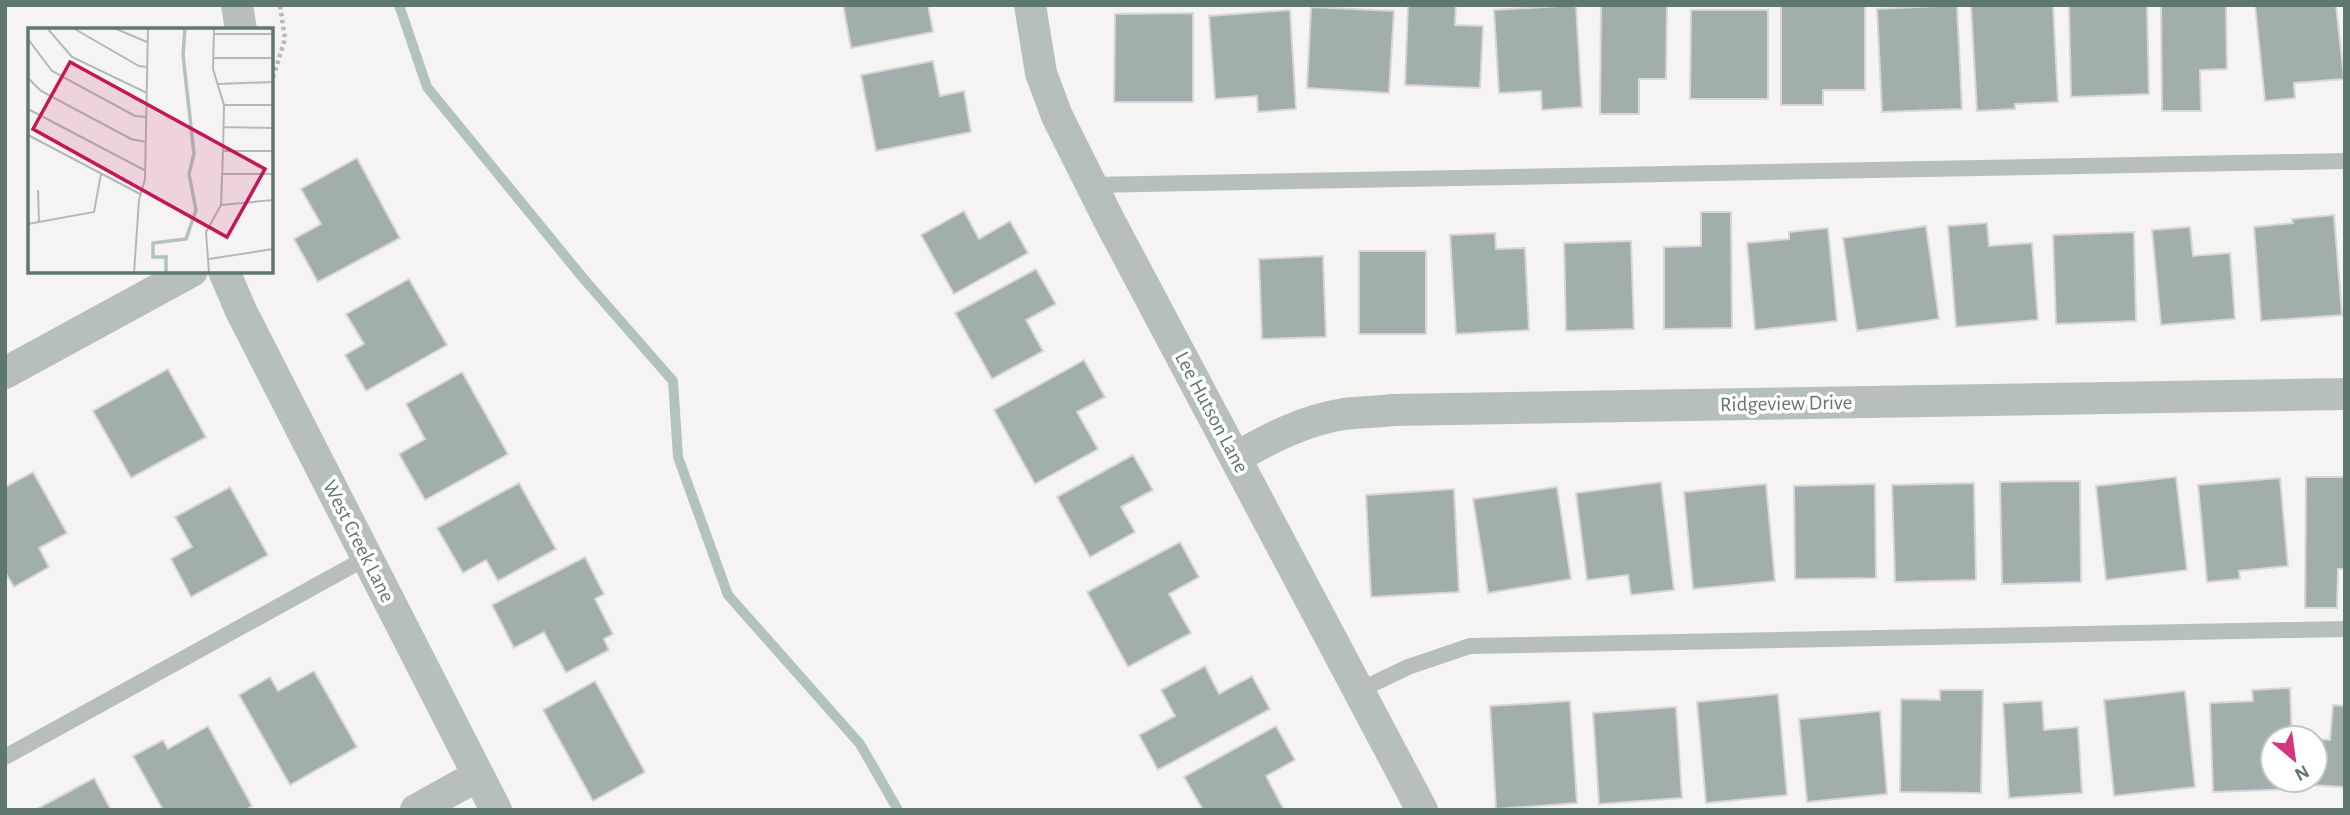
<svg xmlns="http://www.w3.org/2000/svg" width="2350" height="815" font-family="'Alegreya Sans',sans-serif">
  <rect width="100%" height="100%" fill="#f6f4f3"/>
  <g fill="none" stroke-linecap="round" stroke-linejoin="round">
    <path stroke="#b2c2bc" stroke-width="10" d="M399,5L427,87L583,278L673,381L678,457L728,595L860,744L898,810"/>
  </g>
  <g fill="#a1aeab" stroke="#d8d6d6" stroke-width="2">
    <path d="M843,5H928L933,32L851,48Z"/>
    <path d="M1408,5L1456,6L1455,25L1483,26L1480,88L1405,85Z"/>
    <path d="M1576,5L1582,107L1542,110L1541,91L1499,93L1494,10Z"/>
    <path d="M1781,5H1865V90H1823V105H1781Z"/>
    <path d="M1957,5L1962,109L1882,112L1877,9Z"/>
    <path d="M1993,5H2053L2058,102L2015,104V109L1977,111L1971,6Z"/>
    <path d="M2147,5L2149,94L2071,97L2069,6Z"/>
    <path d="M2161,5H2226L2227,69L2200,70L2201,111H2162Z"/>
    <path d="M2255,5H2336L2344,79L2294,83L2295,98L2265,101Z"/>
    <path d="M1601,6H1667L1666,79H1639V114H1600Z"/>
    <path d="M1311,7L1394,11L1389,93L1307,88Z"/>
    <path d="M1290,10L1296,109L1258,112L1257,96L1215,99L1209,16Z"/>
    <path d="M1691,10H1768V99H1690Z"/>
    <path d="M1193,13V102H1114L1115,14Z"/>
    <path d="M933,61L940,96L964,91L971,132L876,151L861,75Z"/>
    <path d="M357,158L400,238L318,282L294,239L321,224L301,189Z"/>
    <path d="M964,211L979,239L1010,221L1028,253L954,294L921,235Z"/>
    <path d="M1701,212H1731L1732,328L1664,329V247L1701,246Z"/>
    <path d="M2334,215L2342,315L2261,321L2254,227L2293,223L2292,219Z"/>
    <path d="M1987,223L1989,246L2032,243L2038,320L1956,327L1948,226Z"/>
    <path d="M1926,226L1939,319L1857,331L1843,238Z"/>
    <path d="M2190,227L2193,256L2230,253L2235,319L2161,325L2152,230Z"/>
    <path d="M1828,228L1837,321L1755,330L1747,243L1789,239V232Z"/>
    <path d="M2134,232L2136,321L2056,324L2053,235Z"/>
    <path d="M1495,233L1496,249L1525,248L1529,330L1456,334L1450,235Z"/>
    <path d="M1631,241L1634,329L1566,331L1564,243Z"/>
    <rect x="1359" y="251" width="67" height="83"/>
    <path d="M1323,256L1326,337L1262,339L1259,259Z"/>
    <path d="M1036,269L1056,304L1026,320L1043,351L992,379L955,313Z"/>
    <path d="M409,279L447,345L366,391L345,355L364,344L346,314Z"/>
    <path d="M1084,360L1105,397L1077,412L1098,449L1035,484L994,410Z"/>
    <path d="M168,369L206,437L131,478L93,411Z"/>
    <path d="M462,372L508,454L425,500L399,454L425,439L406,404Z"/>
    <path d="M1133,455L1153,490L1121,507L1135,532L1090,557L1057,497Z"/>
    <path d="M33,472L67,533L39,548L49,567L14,587L5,572V487Z"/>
    <path d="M2176,477L2187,570L2106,580L2096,486Z"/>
    <path d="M2306,477H2345V569H2338L2337,608H2305Z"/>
    <path d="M2280,478L2288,566L2239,571L2240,579L2207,582L2198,485Z"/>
    <path d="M2080,481L2081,582L2002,584L2000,482Z"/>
    <path d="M1661,482L1674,590L1631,595L1628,575L1587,580L1576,493Z"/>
    <path d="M519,483L556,549L498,581L486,560L463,573L437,528Z"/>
    <path d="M1974,483L1976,580L1895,582L1892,485Z"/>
    <path d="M1766,484L1775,581L1693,589L1684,492Z"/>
    <path d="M1875,484L1876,578L1795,579L1794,486Z"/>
    <path d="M230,487L268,555L191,597L171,559L192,547L175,517Z"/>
    <path d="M1557,487L1571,579L1488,593L1473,499Z"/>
    <path d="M1454,489L1459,592L1371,597L1366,495Z"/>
    <path d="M1180,542L1199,577L1169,594L1191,633L1128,667L1087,592Z"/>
    <path d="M585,557L604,594L595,599L613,634L604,639L609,650L566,673L544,632L514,648L492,605Z"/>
    <path d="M1205,666L1219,694L1252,676L1270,709L1158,770L1139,735L1175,716L1161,690Z"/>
    <path d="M314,671L357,747L290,785L239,695L270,677L278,691Z"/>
    <path d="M595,681L645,772L593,801L543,710Z"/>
    <path d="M2290,688L2292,738H2273V780H2294V789L2213,792L2210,703L2253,701L2252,690Z"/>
    <path d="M1940,690H1983L1981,793L1900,792L1901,699L1940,700Z"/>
    <path d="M2185,691L2195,787L2114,796L2104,700Z"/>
    <path d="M1778,694L1787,795L1706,803L1697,702Z"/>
    <path d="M1570,701L1577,803L1496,809L1490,706Z"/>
    <path d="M2042,701L2044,730L2078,727L2082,793L2009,798L2003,703Z"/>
    <path d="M2333,705L2345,706V787L2310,785V780H2315V739L2330,740Z"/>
    <path d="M1676,707L1682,798L1599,804L1593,713Z"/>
    <path d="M1880,711L1887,794L1807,802L1799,719Z"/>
    <path d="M208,726L252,806L245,810H163L133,756L163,740L168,749Z"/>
    <path d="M1276,726L1295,760L1266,776L1284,810H1203L1184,777Z"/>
    <path d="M94,778L111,810H35Z"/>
  </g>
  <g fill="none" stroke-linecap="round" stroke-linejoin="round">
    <path stroke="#b4bab9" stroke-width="4.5" stroke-dasharray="3.5 3.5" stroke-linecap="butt" d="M271,84L285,39L280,5"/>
    <g stroke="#b7bfbd" stroke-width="16">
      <path d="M1091,185L2345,161"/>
      <path d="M1358,691L1408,667L1470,646L2345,629"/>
      <path d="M5,757L368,557"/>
    </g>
    <g stroke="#b7bfbd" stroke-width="32">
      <path d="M237,5L241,30"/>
      <path d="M1030,5L1041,73L1057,116L1109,220L1422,810"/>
      <path d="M224,271L241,311L496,810"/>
      <path d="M5,373L192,271"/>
      <path d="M1237,457C1270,438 1305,420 1344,414C1360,412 1377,412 1393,410L2345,394"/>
      <path d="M416,810L477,776"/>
    </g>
  </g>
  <g text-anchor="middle" stroke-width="7" stroke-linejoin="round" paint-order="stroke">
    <g font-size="21" fill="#5f7771" stroke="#fff">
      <text transform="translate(1786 403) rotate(-1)" y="7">Ridgeview Drive</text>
      <text transform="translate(1212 412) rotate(62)" y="7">Lee Hutson Lane</text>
      <text transform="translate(359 541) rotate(63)" y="7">West Creek Lane</text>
    </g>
  </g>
  <g transform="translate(28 28)">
    <rect width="245" height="245" fill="#f6f4f3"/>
    <path fill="none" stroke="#b2c2bc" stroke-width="3.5" d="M138,245V229H125V215L158,211L168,182L161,146L166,126L155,27L157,0"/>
    <path fill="none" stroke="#b1bab7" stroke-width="2" d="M19,0L44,29L119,65M45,0L111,38L119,39M86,0L119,14M185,6H245M0,11L24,43L107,88L119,89M185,30H245M0,50L13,63L103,111L118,114M190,56L245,54M196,77H245M0,81L118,143M196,99L245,100M0,107L112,166M195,123H245M194,146H245M10,162L11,194M193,177L245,172M0,196L66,184L73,146M181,231L245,221M106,245L111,172L117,151L120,0M181,245L178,204L193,177L195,123L196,77L185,41L186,0"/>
    <path fill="#c2185b" fill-opacity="0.15" stroke="#c2185b" stroke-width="3.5" d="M42,34L237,141L199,209L5,101Z"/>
    <rect width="245" height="245" fill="none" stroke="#5f7771" stroke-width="3.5"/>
  </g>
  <rect width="2350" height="815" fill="none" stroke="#5f7771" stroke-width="14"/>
  <g transform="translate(2294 759) rotate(151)"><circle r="33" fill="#ffffff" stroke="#bfc9c6" stroke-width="2"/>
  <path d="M0-5L12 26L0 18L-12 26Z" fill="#d5357a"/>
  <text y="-10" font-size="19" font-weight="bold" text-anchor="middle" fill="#5f7771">N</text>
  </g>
</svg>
